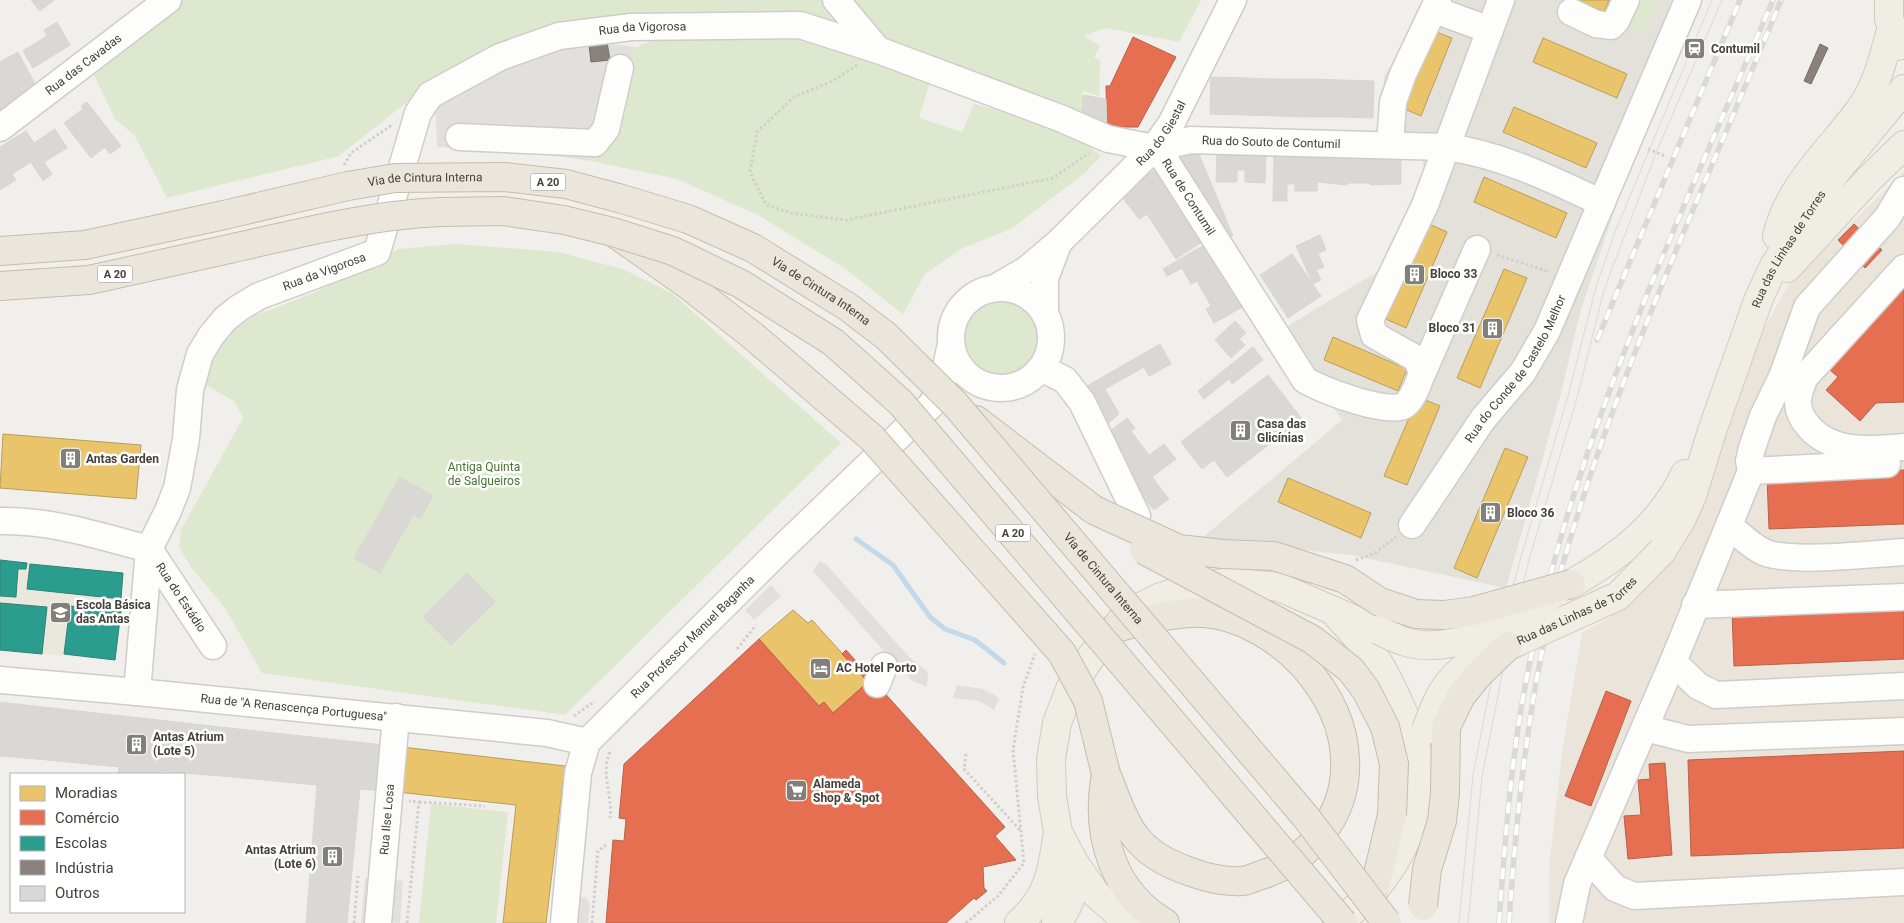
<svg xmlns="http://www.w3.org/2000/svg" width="1904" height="923" font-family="Roboto,sans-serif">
  <rect width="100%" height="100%" fill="#f1efec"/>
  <path fill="#e4e1db" d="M1432,0H1697L1635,149L1580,313L1561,393L1506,588L1351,555L1212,541L1202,538L1342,420L1281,330L1390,264L1423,175L1424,133L1383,134L1384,76L1430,8Z"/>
  <path fill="#ebe4da" d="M1904,171V923H1549V868L1562,752L1582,633L1630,605L1671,562L1700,510L1726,429L1760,337L1788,285Z"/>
  <path fill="#e2e0dc" d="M608,39L613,44L636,47L609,139L591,161L521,151L437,147L435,100L501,66L560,46Z"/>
  <path fill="#eae7dc" d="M0,560L123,573L115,660L0,650Z"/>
  <g fill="#dee8cf">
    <path d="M175,0H827L852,32L649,17L426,87L339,156L167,198L135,136L115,119L94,75L98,57Z"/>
    <path d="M850,0H1201L1179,42L1106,28L1084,36L1100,46L1094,57L1100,60L1099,96L1083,91L1080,118L889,47Z"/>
    <path d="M1634,0L1659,1L1645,33L1624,24Z"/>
    <path d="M678,31H794L930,82L919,118L962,132L974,104C1017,115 1068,125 1101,156L1085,173L1011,229L961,249L925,274L903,314L844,268L758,215L677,179L591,161L609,139L636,47Z"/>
    <path d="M456,244L559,252L625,270L673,294L841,443L565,715L262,673L225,608L191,567L179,547L181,530L243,418L234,401L204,384L221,340L254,316L314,293L398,249Z"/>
    <circle cx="1003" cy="339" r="39"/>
    <path d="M431,804L508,812L496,923H419Z"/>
  </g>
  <g fill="#e2e0dd">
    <path d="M819,561L826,564L909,657L928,672L927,687L913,681L898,667L813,571Z"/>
    <path d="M771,585L781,596L754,620L745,610Z"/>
    <path d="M957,685L983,689L993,694L999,698L994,710L979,701L953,698Z"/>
    <path d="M365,878L375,879L370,923H361Z"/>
    <path d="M392,880L403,881L400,923L389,922Z"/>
    <path d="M586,897L590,904L588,923H573L576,898Z"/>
  </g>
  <g fill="#e9c46a" stroke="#b89d5b">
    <path d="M1577,0H1609L1604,12Z"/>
    <path d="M1431,30L1452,38L1421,116L1400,107Z"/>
    <path d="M1543,38L1627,74L1617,98L1533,62Z"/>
    <path d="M1514,107L1597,143L1586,168L1503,132Z"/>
    <path d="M1484,177L1567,213L1556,238L1474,202Z"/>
    <path d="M1422,221L1447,232L1406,328L1381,317Z"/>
    <path d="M1504,269L1527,278L1480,388L1457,378Z"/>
    <path d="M1333,337L1407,369L1398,391L1324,360Z"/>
    <path d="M1418,397L1440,406L1407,485L1384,476Z"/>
    <path d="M3,434L141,445L136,499L0,488Z"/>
    <path d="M1505,448L1528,457L1477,578L1454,568Z"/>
    <path d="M1288,478L1371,513L1361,538L1278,502Z"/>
    <path d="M793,610L808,623L812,620L868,682L833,713L824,702L819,706L759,639Z"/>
    <path d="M402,747L565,766L546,923H503L516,805L397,792Z"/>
  </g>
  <g fill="#e76f51" stroke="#b7614a">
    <path d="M1133,37L1176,57L1138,127H1107L1106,86H1110Z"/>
    <path d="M1854,224L1882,250L1865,268L1838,240Z"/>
    <path d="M1904,277V402L1876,403L1860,421L1826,390L1838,377L1823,364Z"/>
    <path d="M1904,470V524L1769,529L1767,476Z"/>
    <path d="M1904,605V659L1734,666L1732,612Z"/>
    <path d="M759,639L819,706L824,702L833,713L868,682L842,654L846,650L1005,827L995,836L1016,860L983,867L984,888L987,891L976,900L974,898L946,923H606L613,840L624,841L626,819L619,818L624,764Z"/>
    <path d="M1606,691L1631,701L1591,806L1565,796Z"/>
    <path d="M1904,751V848L1691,856L1688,760Z"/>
    <path d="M1665,763L1672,855L1628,859L1624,816L1641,815L1638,780L1650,779L1649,764Z"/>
  </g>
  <g fill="#2a9d8f" stroke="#328175">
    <path d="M0,560L27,563L26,569H18L16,597L0,596Z"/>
    <path d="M30,564L123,573L121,599L27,589Z"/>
    <path d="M0,603L47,607L42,654L0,650Z"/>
    <path d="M70,606L121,611L115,660L64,654Z"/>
  </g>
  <g fill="#8a817c" stroke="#766e68">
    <path d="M607,42L610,60L591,62L589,45Z"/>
    <path d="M1820,44L1828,48L1811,84L1804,81Z"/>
  </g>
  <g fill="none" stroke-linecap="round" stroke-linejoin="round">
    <path stroke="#c1d9ea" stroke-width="5" d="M856,539L893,565L930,617L945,629L975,640L1004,663"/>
  </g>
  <g fill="#dad8d4" stroke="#d9d6d2">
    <path d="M31,0H54L40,11Z"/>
    <path d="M57,22L70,45L33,68L23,51L47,36L44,30Z"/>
    <path d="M18,52L39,91L0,112V62Z"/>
    <path d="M1211,77L1246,78V115L1210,114Z"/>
    <path d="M1246,78L1278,79L1277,116L1246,115Z"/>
    <path d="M1278,79H1310L1309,117L1277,116Z"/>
    <path d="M1310,79L1342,80L1341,117H1309Z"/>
    <path d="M1342,80L1374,81L1373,118L1341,117Z"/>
    <path d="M1083,95L1106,99L1107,131L1081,121Z"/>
    <path d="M87,102L121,146L110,154L105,147L91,158L64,123L83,109L81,106Z"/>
    <path d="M55,129L67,148L44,162L52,174L43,181L31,162L12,174L16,180L0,190V147L26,131L34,143Z"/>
    <path d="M1174,152H1198L1233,236L1222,238Z"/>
    <path d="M1217,153L1242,154L1241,170H1237V182H1216Z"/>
    <path d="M1242,154H1266L1265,183L1245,182V170H1241Z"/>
    <path d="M1274,154L1318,155L1317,191H1295V184H1287V201H1273Z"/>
    <path d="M1318,155L1360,156L1359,183H1347V185L1318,182Z"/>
    <path d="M1360,156L1401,157V184L1370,185V183H1359Z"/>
    <path d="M1160,167L1205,240L1176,259L1147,214L1139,219L1122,197L1137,181Z"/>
    <path d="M1320,235L1326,250L1318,253L1324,267L1316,270L1321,280L1313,284L1296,246Z"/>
    <path d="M1209,242L1246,305L1214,323L1206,309L1211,306L1197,281L1191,284L1182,268L1167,276L1163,269Z"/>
    <path d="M1292,254L1321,296L1288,318L1260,275Z"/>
    <path d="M1235,321L1246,333L1239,339L1245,345L1231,358L1215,340Z"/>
    <path d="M1160,344L1171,364L1149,376L1144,367L1105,389L1119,414L1103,428L1082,389Z"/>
    <path d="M1253,347L1263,360L1232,384L1229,379L1204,399L1198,391Z"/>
    <path d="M1268,375L1302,419L1227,477L1214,460L1202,469L1181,442Z"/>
    <path d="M1127,418L1135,428L1131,431L1149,455L1164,444L1176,459L1152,477L1169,499L1154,510L1125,476L1105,435Z"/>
    <path d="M400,477L433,496L420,519L413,515L380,573L354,558Z"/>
    <path d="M467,573L495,602L451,645L423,617Z"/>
    <path d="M0,702L43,707L37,759L0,756Z"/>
    <path d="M43,707L238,729L233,777L160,771V774H118L119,767L37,759Z"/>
    <path d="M238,729L402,747L397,792L360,789L347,923H306L317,785L233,777Z"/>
  </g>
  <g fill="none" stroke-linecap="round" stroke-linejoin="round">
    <defs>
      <g id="minor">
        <path id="s1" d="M836,0L878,50L1060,118L1108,139L1154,148L1165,160L1305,380C1321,390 1390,416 1405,405C1414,398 1418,383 1422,374L1417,359L1374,335L1370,320L1425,205L1501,0"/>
        <path d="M1435,10L1490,30"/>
        <path d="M1571,12L1596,24L1611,26L1616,21L1626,0"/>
        <path id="s2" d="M0,128L168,0"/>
        <path d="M459,137L595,143L606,129L620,68"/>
        <path d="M1390,145L1393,102L1403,74L1438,0"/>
        <path id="s3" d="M1154,148L1191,140L1446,147C1501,154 1553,180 1602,203"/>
        <path d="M1904,268L1805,377C1796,397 1794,410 1809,427C1833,454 1871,450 1904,447"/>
        <path id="s4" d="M995,288L1026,270L1058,243L1154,148L1171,124L1233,0"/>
        <circle cx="1001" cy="338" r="50"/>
        <path d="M1045,312V278L1058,244"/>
        <path d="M1041,368L1065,380L1082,402L1137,516"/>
        <path d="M1422,374L1477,249"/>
        <path d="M1751,471L1887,464"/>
        <path d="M0,521C51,520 100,536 149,549"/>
        <path id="s5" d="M1412,525L1483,419L1523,372L1547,331L1688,0"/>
        <path d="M1729,525C1740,535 1752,547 1766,553C1796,563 1869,554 1904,552"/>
        <path id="s6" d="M149,549L213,646"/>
        <path d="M1695,605L1904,597"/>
        <path d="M1673,662L1698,686L1716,695L1904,686"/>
        <path id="s7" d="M0,680L137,692L547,733L587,742"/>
        <path d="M877,684L884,666"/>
        <path id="s8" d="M137,692L149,549L168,511L177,488L186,439L190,390L200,354L211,336L225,319L239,308L259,296L377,252L418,113L430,95L500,57L559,36L631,27L800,25L878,50"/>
        <path d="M1645,728L1688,739L1904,731"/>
        <path d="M1588,858L1615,888L1634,896L1904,882"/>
        <path id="s9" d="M378,923L396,717"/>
        <path id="s10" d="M564,923L578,773L587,742L780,550L932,404L943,381L951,344"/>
        <path d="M1569,923L1577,884L1673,662L1751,471L1749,461L1752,448L1763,416L1782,377L1807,307L1887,218L1904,190"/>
      </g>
      <g id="major">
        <path d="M1889,0V19L1898,46"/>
        <path d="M1777,236C1789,186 1829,151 1858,112C1877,87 1883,59 1891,30"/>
        <path d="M1787,268L1869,179L1904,145"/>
        <path id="s11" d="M1662,551L1681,520L1692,496L1712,431L1759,298L1774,266L1835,173L1904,89"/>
        <path d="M1571,584C1619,557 1661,525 1685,474"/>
        <path d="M1019,923C1050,895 1052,870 1058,832"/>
        <path d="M1056,923C1071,906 1076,886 1075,864"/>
        <path d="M1129,923L1096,894L1075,864L1058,832L1052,796L1051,759L1057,723L1070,689L1090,658L1127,614L1158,598L1192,587L1232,582L1279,587L1378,630"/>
        <path d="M1337,923C1387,887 1425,828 1419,764C1417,743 1406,718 1397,699C1390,684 1383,668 1373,655C1362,642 1349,629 1337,615"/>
      </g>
      <g id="highway">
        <path d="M441,212L503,211L564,220L613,232L688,285L753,336"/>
        <path d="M0,251L85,245L224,215"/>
        <path d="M0,286L89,280L229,249"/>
        <path d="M976,420L1094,510"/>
        <path d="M1106,774C1115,794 1121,818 1135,836C1148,854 1170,865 1191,872C1207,878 1225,882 1243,881C1249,880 1255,877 1261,875C1311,860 1348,813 1345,759C1344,723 1326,691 1303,665C1279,639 1240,615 1204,613C1174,611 1144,621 1115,628"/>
        <path d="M1105,780C1096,838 1114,893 1165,923"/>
        <path d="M1374,891L1392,815"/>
      </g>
    </defs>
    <use href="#minor" stroke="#cfcdca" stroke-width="29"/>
    <use href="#major" stroke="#d1cbbc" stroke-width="30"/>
    <use href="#highway" stroke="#c6bcab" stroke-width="30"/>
    <g stroke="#d1cfcc" stroke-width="3" stroke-dasharray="2.5 2.5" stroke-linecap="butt">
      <path d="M857,65L833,81L794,97L757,132L750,172L766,205L791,213L846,220L1053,178L1089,153"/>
      <path d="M1648,149L1665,156"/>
      <path d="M344,165L351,153L392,125"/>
      <path d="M1497,255L1550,272"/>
      <path d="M1356,560L1375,553L1396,537"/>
      <path d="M737,649L756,625"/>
      <path d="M574,716L595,701"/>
      <path d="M610,752C600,775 613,793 610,818"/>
      <path d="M966,754L964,769L1020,830"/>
      <path d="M419,802L485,806"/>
      <path d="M354,923L358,876"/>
      <path d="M407,923L419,802L409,801"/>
      <path d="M592,923L598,851L606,845"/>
      <path d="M966,923L998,896L1024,863L1013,750L1023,687L1035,654"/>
    </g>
    <use href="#minor" stroke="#fdfdfc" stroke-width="26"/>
    <use href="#major" stroke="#f0ede5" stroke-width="28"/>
    <use href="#highway" stroke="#eae6dc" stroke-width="28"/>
    <g stroke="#d9d9d8" stroke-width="1">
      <path d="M1459,923L1473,775L1502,627L1521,557L1568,396L1596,287L1615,232L1712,0"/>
      <path d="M1468,923L1482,777L1511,629L1529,560L1577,398L1604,290L1656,153L1722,0"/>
    </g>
    <defs>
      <g id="rail">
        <path d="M1597,340L1740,0"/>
        <path d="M1499,923C1505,841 1511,757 1527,676C1573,440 1679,220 1773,0"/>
        <path d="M1509,923C1517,804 1530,683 1562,567C1617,372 1705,187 1781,0"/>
      </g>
    </defs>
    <use href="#rail" stroke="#d9d9d8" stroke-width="5.5"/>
    <use href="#rail" stroke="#fff" stroke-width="4" stroke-dasharray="11" stroke-linecap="butt"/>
    <defs>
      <g id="major-bridge">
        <path d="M1378,630C1387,634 1396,639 1406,642C1458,657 1513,618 1555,593"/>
        <path id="s12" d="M1426,730C1436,702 1445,679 1471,663L1618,596L1662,551"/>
      </g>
      <g id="highway-bridge">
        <path id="s13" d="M224,215L348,186L395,178L504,177L566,184L622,199L688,219L753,248L848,307L886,336L955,404L1305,816L1387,923"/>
        <path d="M613,232L673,251L741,284L833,342L901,403L1343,923"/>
        <path d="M229,249C300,233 369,215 441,212"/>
        <path d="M753,336L872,438L1062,653L1088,701L1106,774"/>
        <path d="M1094,510L1179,549L1223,554L1274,556L1308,567L1345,579L1380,602L1416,614L1444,615L1474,611L1571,584"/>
        <path d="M1144,550L1313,640L1351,670L1366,690L1385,727L1394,764L1392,815"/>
        <path d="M1423,906L1427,869L1442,821L1445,793L1446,727L1461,696L1478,675L1508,646"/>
      </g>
    </defs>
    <use href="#major-bridge" stroke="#d1cbbc" stroke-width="30" stroke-linecap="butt"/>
    <use href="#highway-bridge" stroke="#c6bcab" stroke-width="30" stroke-linecap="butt"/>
    <use href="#major-bridge" stroke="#f0ede5" stroke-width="28"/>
    <use href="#highway-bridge" stroke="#eae6dc" stroke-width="28"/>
  </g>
  <defs>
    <symbol id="station-square" viewBox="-11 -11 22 22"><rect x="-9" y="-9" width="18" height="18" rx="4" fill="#827e78" stroke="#fff"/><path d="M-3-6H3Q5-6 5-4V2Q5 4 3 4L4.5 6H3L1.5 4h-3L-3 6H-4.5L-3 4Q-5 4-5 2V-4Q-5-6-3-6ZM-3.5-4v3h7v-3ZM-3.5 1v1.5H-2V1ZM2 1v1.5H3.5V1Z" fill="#fff"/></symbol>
    <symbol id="building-square" viewBox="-11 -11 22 22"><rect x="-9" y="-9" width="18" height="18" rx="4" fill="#827e78" stroke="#fff"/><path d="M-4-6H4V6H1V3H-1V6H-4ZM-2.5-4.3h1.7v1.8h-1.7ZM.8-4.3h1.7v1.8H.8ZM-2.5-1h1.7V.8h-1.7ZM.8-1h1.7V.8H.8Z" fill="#fff"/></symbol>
    <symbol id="school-square" viewBox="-11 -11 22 22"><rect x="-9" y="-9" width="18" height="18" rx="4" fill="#827e78" stroke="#fff"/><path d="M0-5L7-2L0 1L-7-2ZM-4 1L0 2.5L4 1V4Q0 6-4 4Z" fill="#fff"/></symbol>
    <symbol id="hotel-square" viewBox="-11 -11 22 22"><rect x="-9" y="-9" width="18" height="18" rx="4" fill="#827e78" stroke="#fff"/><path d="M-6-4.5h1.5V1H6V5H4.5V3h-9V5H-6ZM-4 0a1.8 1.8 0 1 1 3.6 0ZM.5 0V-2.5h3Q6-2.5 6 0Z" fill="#fff"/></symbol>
    <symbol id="supermarket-square" viewBox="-11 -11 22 22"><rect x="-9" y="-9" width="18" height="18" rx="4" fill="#827e78" stroke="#fff"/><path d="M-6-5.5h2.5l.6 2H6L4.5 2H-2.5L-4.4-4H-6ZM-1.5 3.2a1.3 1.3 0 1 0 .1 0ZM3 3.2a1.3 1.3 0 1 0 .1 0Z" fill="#fff"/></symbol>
  </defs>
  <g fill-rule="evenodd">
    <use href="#station-square" x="1682" y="36" width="25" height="25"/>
    <use href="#building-square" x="1402" y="262" width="25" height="25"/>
    <use href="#building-square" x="1480" y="316" width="25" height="25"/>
    <use href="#building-square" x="1228" y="418" width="25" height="25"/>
    <use href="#building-square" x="58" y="446" width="25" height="25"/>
    <use href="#building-square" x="1478" y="500" width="25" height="25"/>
    <use href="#school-square" x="48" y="600" width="25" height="25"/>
    <use href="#hotel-square" x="808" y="656" width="25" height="25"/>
    <use href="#building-square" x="124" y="732" width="25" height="25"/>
    <use href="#supermarket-square" x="784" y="778" width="25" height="25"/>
    <use href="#building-square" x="320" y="844" width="25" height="25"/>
  </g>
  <g text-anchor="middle" stroke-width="5" stroke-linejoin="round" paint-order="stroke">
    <g fill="#fff" stroke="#7e7a74" stroke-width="1">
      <rect x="530.5" y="173.5" width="35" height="17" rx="4"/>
      <rect x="97.5" y="265.5" width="35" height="17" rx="4"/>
      <rect x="995.5" y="524.5" width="35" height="17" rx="4"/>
    </g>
    <g font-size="11" font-weight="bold" fill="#464139">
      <text x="548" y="186">A 20</text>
      <text x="115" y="278">A 20</text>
      <text x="1013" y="537">A 20</text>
    </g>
    <g font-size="12" fill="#464139" stroke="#fff">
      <text dy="4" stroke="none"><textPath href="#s8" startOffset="950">Rua da Vigorosa</textPath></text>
      <text dy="4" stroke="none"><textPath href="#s2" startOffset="105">Rua das Cavadas</textPath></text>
      <text dy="4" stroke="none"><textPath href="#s4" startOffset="229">Rua do Giestal</textPath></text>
      <text dy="4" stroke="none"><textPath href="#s3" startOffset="118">Rua do Souto de Contumil</textPath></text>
      <text dy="4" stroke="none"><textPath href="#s13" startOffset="205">Via de Cintura Interna</textPath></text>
      <text dy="4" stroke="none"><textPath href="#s1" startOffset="419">Rua de Contumil</textPath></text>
      <text dy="4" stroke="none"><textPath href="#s11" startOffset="329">Rua das Linhas de Torres</textPath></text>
      <text dy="4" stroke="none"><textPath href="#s8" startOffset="501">Rua da Vigorosa</textPath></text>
      <text dy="4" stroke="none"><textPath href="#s13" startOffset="625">Via de Cintura Interna</textPath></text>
      <text dy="4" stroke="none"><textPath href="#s5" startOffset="188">Rua do Conde de Castelo Melhor</textPath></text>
      <text dy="4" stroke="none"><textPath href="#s13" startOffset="1030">Via de Cintura Interna</textPath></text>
      <text dy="4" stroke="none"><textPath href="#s6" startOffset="58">Rua do Estádio</textPath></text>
      <text dy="4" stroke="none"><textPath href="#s12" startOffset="201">Rua das Linhas de Torres</textPath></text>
      <text dy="4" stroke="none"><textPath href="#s10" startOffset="332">Rua Professor Manuel Baganha</textPath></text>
      <text dy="4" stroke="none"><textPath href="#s7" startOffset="295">Rua de "A Renascença Portuguesa"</textPath></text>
      <text dy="4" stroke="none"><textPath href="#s9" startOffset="104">Rua Ilse Losa</textPath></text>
    </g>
    <g font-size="12" font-weight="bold" fill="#464139" stroke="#fff" text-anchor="start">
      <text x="1711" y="53">Contumil</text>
      <text x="1430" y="278">Bloco 33</text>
      <text x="1476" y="332" text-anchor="end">Bloco 31</text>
      <text x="1257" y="428">Casa das<tspan x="1257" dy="14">Glicínias</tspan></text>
      <text x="86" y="463">Antas Garden</text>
      <text x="1507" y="517">Bloco 36</text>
      <text x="76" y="609">Escola Básica<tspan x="76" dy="14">das Antas</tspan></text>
      <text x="836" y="672">AC Hotel Porto</text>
      <text x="153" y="741">Antas Atrium<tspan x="153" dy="14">(Lote 5)</tspan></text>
      <text x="813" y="788">Alameda<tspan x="813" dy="14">Shop &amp; Spot</tspan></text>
      <text x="316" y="854" text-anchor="end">Antas Atrium<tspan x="316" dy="14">(Lote 6)</tspan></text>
    </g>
    <g font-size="12" fill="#497232" stroke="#fff">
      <text x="484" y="471">Antiga Quinta<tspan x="484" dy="14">de Salgueiros</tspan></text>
    </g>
  </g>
  <rect x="10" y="773" width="175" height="140" fill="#ffffff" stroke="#b5b3b0"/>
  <rect x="20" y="786" width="25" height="15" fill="#e9c46a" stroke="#b5b3b0"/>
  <text x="55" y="798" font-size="15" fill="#464139">Moradias</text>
  <rect x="20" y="810" width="25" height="15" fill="#e76f51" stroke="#b5b3b0"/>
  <text x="55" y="823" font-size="15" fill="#464139">Comércio</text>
  <rect x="20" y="836" width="25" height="15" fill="#2a9d8f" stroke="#b5b3b0"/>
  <text x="55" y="848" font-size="15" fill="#464139">Escolas</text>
  <rect x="20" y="860" width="25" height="15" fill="#8a817c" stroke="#b5b3b0"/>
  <text x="55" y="873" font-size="15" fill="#464139">Indústria</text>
  <rect x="20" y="886" width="25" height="15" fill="#dad8d4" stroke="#b5b3b0"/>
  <text x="55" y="898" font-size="15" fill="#464139">Outros</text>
</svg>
